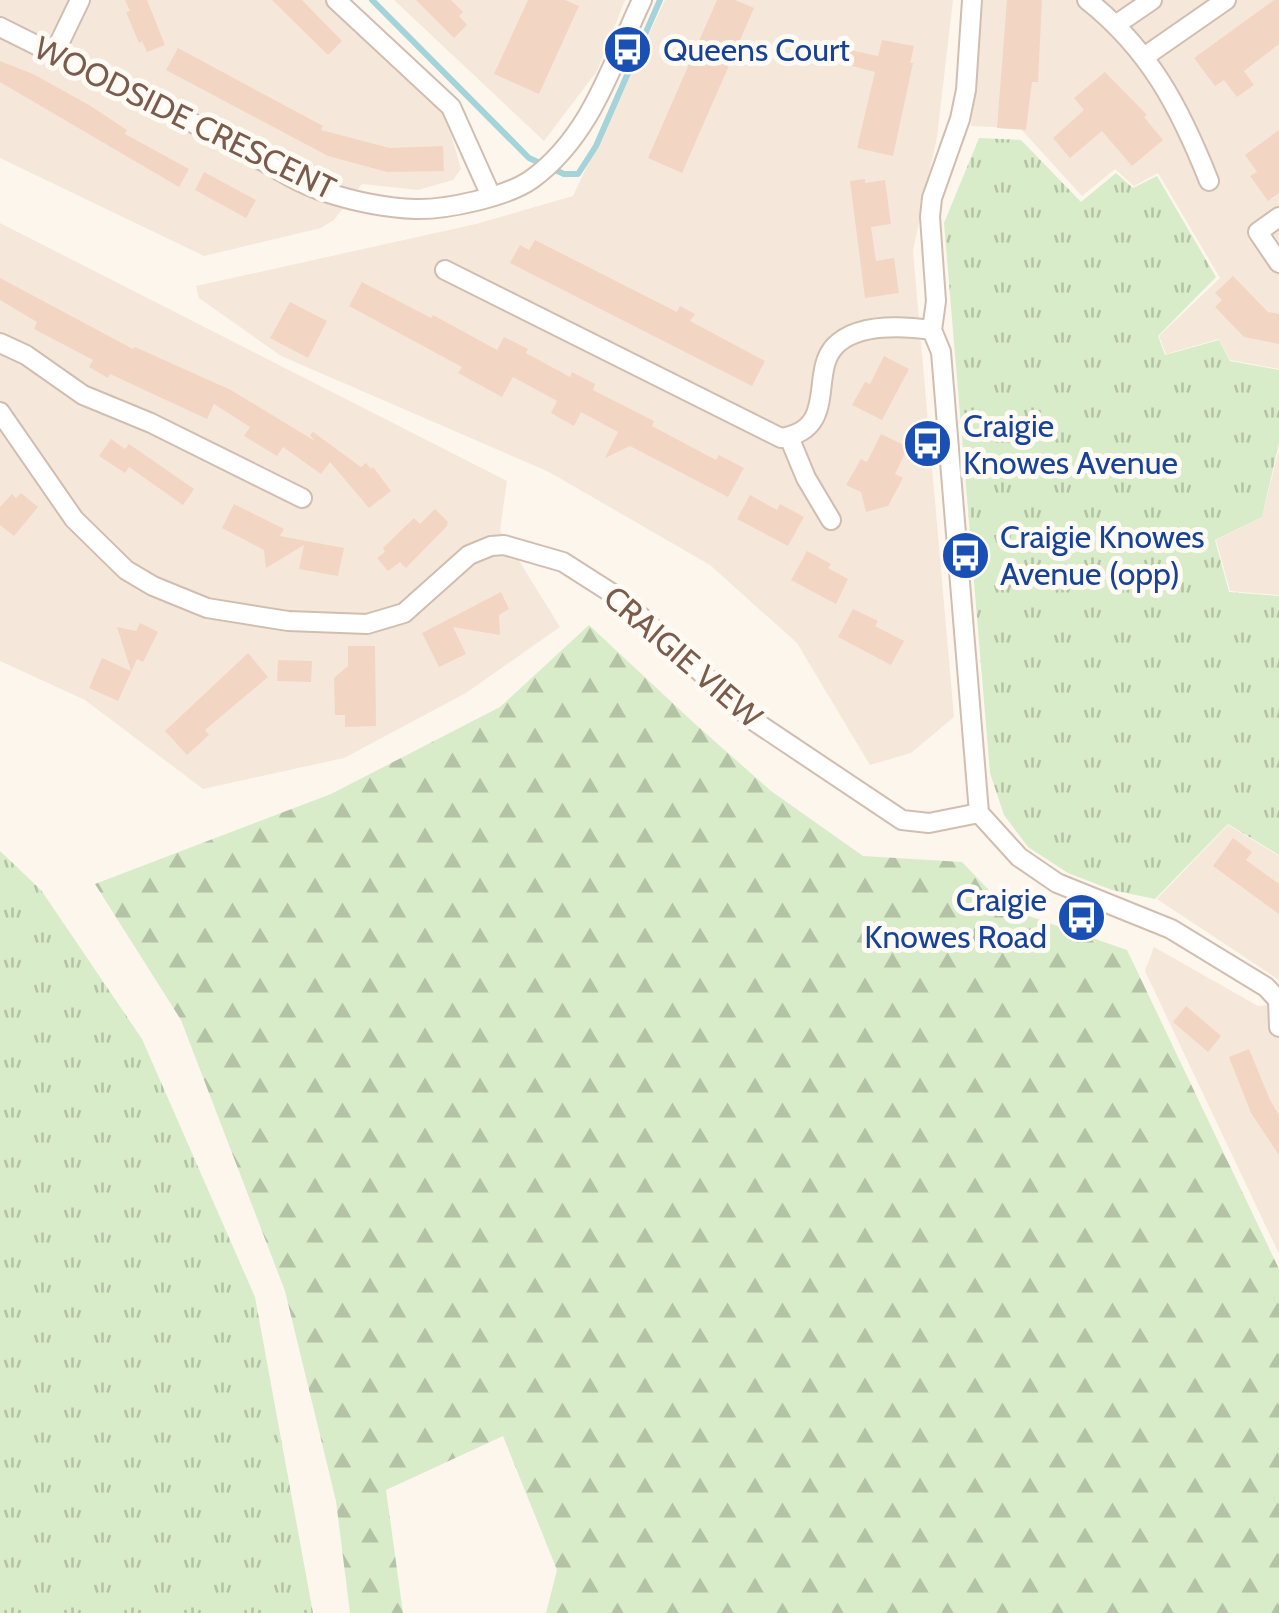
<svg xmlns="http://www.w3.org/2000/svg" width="1279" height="1613" font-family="Cabin,sans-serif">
  <defs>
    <pattern id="grass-tufts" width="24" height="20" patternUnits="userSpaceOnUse" patternTransform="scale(2.5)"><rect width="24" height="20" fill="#d8ecc9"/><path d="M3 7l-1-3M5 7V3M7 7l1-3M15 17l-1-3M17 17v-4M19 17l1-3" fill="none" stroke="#b4c2a5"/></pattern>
    <pattern id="forest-firs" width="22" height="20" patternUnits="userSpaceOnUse" patternTransform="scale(2.5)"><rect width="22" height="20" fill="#d8ecc9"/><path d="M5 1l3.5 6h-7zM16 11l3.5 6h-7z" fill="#b4c2a5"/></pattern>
  </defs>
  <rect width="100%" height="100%" fill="#fdf6ec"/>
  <g fill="#f5e8da">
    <path d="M0,0H328L445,113L461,169L453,180L418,190L362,184L334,220L321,228L204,256L0,158Z"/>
    <path d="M394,0H625L597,71L544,141Z"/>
    <path d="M665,0H953L937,137L913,251L954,717L911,753L870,765L797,643L710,565L549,472L281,356L199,298L196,286L476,224L573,196Z"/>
    <path d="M983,0H1279V369L1230,360L1219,339L1166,354L1159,336L1220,278L1158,173L1134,186L1115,169L1082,196L1020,128L971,126Z"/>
    <path d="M0,223L507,481L500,530L560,627L466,693L344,758L203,789L85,700L0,661Z"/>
    <path d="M1279,449V595L1230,591L1216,540L1262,517Z"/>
    <path d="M1228,825L1279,856V980L1157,899Z"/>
    <path d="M1154,947L1258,1006L1279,1004V1254L1145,971Z"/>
  </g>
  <g fill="url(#grass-tufts)">
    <path d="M979,138L1021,140L1081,202L1116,173L1133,188L1157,176L1216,277L1158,336L1165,355L1219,340L1230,361L1279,370V443L1262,517L1215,540L1229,592L1279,596V855L1228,824L1155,899L1112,890L1068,873L1028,847L1004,815L990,773L944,223Z"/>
    <path d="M0,851L41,890L142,1039L255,1297L313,1613H0Z"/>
  </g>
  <path fill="url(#forest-firs)" d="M589,625L694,723L771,791L863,856L962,862L1006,908L1127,950L1279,1269V1613H546L557,1570L503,1436L386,1490L403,1613H350L336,1501L285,1291L181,1020L95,884L331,794L500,707Z"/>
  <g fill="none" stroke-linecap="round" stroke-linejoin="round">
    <path stroke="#a5d3da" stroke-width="6" d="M372,0L529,158L564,174H578L596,146L660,0"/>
  </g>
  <g fill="#f3d5c3">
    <path d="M125,0H147L165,45L147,52L142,41L139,43L126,12L130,11Z"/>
    <path d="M272,0H302L342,41L328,55Z"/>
    <path d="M416,0H451L463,12L459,16L467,25L454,38Z"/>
    <path d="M528,0H565L579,6L539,94L494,74Z"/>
    <path d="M717,0H735L754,8L682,173L648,158Z"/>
    <path d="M1007,0H1042L1038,82H1032L1026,130L997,128Z"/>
    <path d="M1274,0H1279V44L1244,71L1254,85L1237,97L1224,80L1215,86L1194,58Z"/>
    <path d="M882,40L914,46L910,63H913L893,156L857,148L875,72L833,61L836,47L878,56Z"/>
    <path d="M178,48L323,126L321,130L390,148L443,146L444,171L387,172L328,156L166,70Z"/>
    <path d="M0,61L33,74L89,105L127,130L125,134L189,169L179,187L0,82Z"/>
    <path d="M1105,72L1147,115L1144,117L1163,140L1132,166L1102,131L1070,158L1053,138L1084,110L1074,98Z"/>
    <path d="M1279,130V193L1268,201L1250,176L1257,172L1245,155Z"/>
    <path d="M204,172L256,200L246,218L195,190Z"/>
    <path d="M865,179V183L885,180L891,224L871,227L876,261L894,258L899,293L865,298L850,181Z"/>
    <path d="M535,240L677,312L680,306L695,314L690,321L765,361L752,386L510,263L520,245L529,250Z"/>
    <path d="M1233,276L1268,312L1279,314V344L1244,337L1215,307L1222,300L1215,293Z"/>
    <path d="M0,278L133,349L135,347L231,390L315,441L310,435L313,432L361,467L366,463L371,469L373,467L391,491L369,508L330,462L321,474L283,447L277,456L244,436L250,427L214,404L207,419L110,374L108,378L89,367L93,360L34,329L37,322L0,300Z"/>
    <path d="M362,282L431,318L433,315L497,350L504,337L528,349L526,353L570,377L572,372L595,384L593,390L654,421L652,426L716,460L719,455L744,468L728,497L630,446L605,458L618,432L581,412L574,426L551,413L557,401L513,377L502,397L458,373L462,367L349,306Z"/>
    <path d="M290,302L327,321L308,358L270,338Z"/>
    <path d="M884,356L909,369L882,420L852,405L865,382L870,384Z"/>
    <path d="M881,434L908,447L895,474L903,478L888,506L866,512L861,492L846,485L861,459L867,462Z"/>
    <path d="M111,439L125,449L129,444L194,489L183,505L129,467L125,473L99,456Z"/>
    <path d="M21,493L38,507L14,536L0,525V507L12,494L16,498Z"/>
    <path d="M750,495L777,510L780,504L804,517L788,546L737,519Z"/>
    <path d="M234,504L284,529L280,536L344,548L338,576L299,569L304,545L266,568L264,550L222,528Z"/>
    <path d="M435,509L448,522L447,526L406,568L400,562L388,571L377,558L385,552L383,548L414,518L420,524Z"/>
    <path d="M807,551L831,564L828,568L848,579L836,604L791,580Z"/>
    <path d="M501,592L509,609L499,615L500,635L453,627L466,654L439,667L422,633Z"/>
    <path d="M853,609L878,621L875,626L904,641L891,665L838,637Z"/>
    <path d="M140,623L158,632L143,662L137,659L118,701L89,688L102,658L131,671L117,627L136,631Z"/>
    <path d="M348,646H375L376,726L345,727V715H335L334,678L348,666Z"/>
    <path d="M248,653L268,677L205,730L209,735L187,755L165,731Z"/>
    <path d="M278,660L312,661L311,682L277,681Z"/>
    <path d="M1233,838L1252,852L1246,860L1279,884V914L1213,866Z"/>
    <path d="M1186,1006L1221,1036L1208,1052L1173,1022Z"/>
    <path d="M1249,1049L1270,1100L1279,1115V1155L1251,1113L1229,1057Z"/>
  </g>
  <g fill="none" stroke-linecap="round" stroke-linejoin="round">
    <defs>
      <g id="minor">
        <path d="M336,0L451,107L491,196"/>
        <path d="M972,0L966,90L960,119L932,198L930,217L936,301L932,330L941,352L979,813L1019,857L1057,883L1171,929L1266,987L1278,1000"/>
        <path d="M1087,0C1150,50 1180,108 1209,181"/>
        <path d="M1117,24L1152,0"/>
        <path d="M0,27C75,64 150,101 225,139C257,156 291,181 325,192C353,201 386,208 415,209C445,210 507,197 532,179C592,135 612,63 642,0"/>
        <path d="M54,54L80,0"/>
        <path d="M1144,57L1226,0"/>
        <path d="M1279,217L1258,232L1279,263"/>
        <path d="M445,270L781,438C839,429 809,373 835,346C857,323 904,326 932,330"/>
        <path d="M0,343L26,355L83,395L151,423L302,498"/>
        <path d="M0,412L74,519L126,570L153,586L207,608L288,621L367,624L404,613L469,555L491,546L504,545L563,562L624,601L751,719L902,820L929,823L979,813"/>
        <path d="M789,437L806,478L831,520"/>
        <path d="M1278,1000L1279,1027"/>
      </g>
    </defs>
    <use href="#minor" stroke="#d1beb0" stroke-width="22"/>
    <use href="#minor" stroke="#fff" stroke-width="18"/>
  </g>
  <defs>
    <symbol id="bus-disc" viewBox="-11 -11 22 22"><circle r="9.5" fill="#1a4fb4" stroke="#fffaf3"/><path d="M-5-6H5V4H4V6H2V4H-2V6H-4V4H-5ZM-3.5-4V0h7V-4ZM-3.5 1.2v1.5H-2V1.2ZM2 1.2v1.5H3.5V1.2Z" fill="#fff"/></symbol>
  </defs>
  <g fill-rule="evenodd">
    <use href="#bus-disc" x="600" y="22" width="55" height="55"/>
    <use href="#bus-disc" x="900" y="416" width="55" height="55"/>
    <use href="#bus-disc" x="938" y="528" width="55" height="55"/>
    <use href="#bus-disc" x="1054" y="890" width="55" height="55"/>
  </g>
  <g text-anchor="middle" stroke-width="10" stroke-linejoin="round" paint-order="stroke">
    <g font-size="32" fill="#164399" stroke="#fffaf3" text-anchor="start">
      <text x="663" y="61">Queens Court</text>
      <text x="963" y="437">Craigie<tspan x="963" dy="37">Knowes Avenue</tspan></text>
      <text x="1000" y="548">Craigie Knowes<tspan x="1000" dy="37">Avenue (opp)</tspan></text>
      <text x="1047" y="911" text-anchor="end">Craigie<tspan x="1047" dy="37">Knowes Road</tspan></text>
    </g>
    <g font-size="32" fill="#7a5c4d" stroke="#fffaf3">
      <text transform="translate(185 118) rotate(26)" y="11">WOODSIDE CRESCENT</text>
      <text transform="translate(683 657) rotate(41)" y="11">CRAIGIE VIEW</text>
    </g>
  </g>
</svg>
